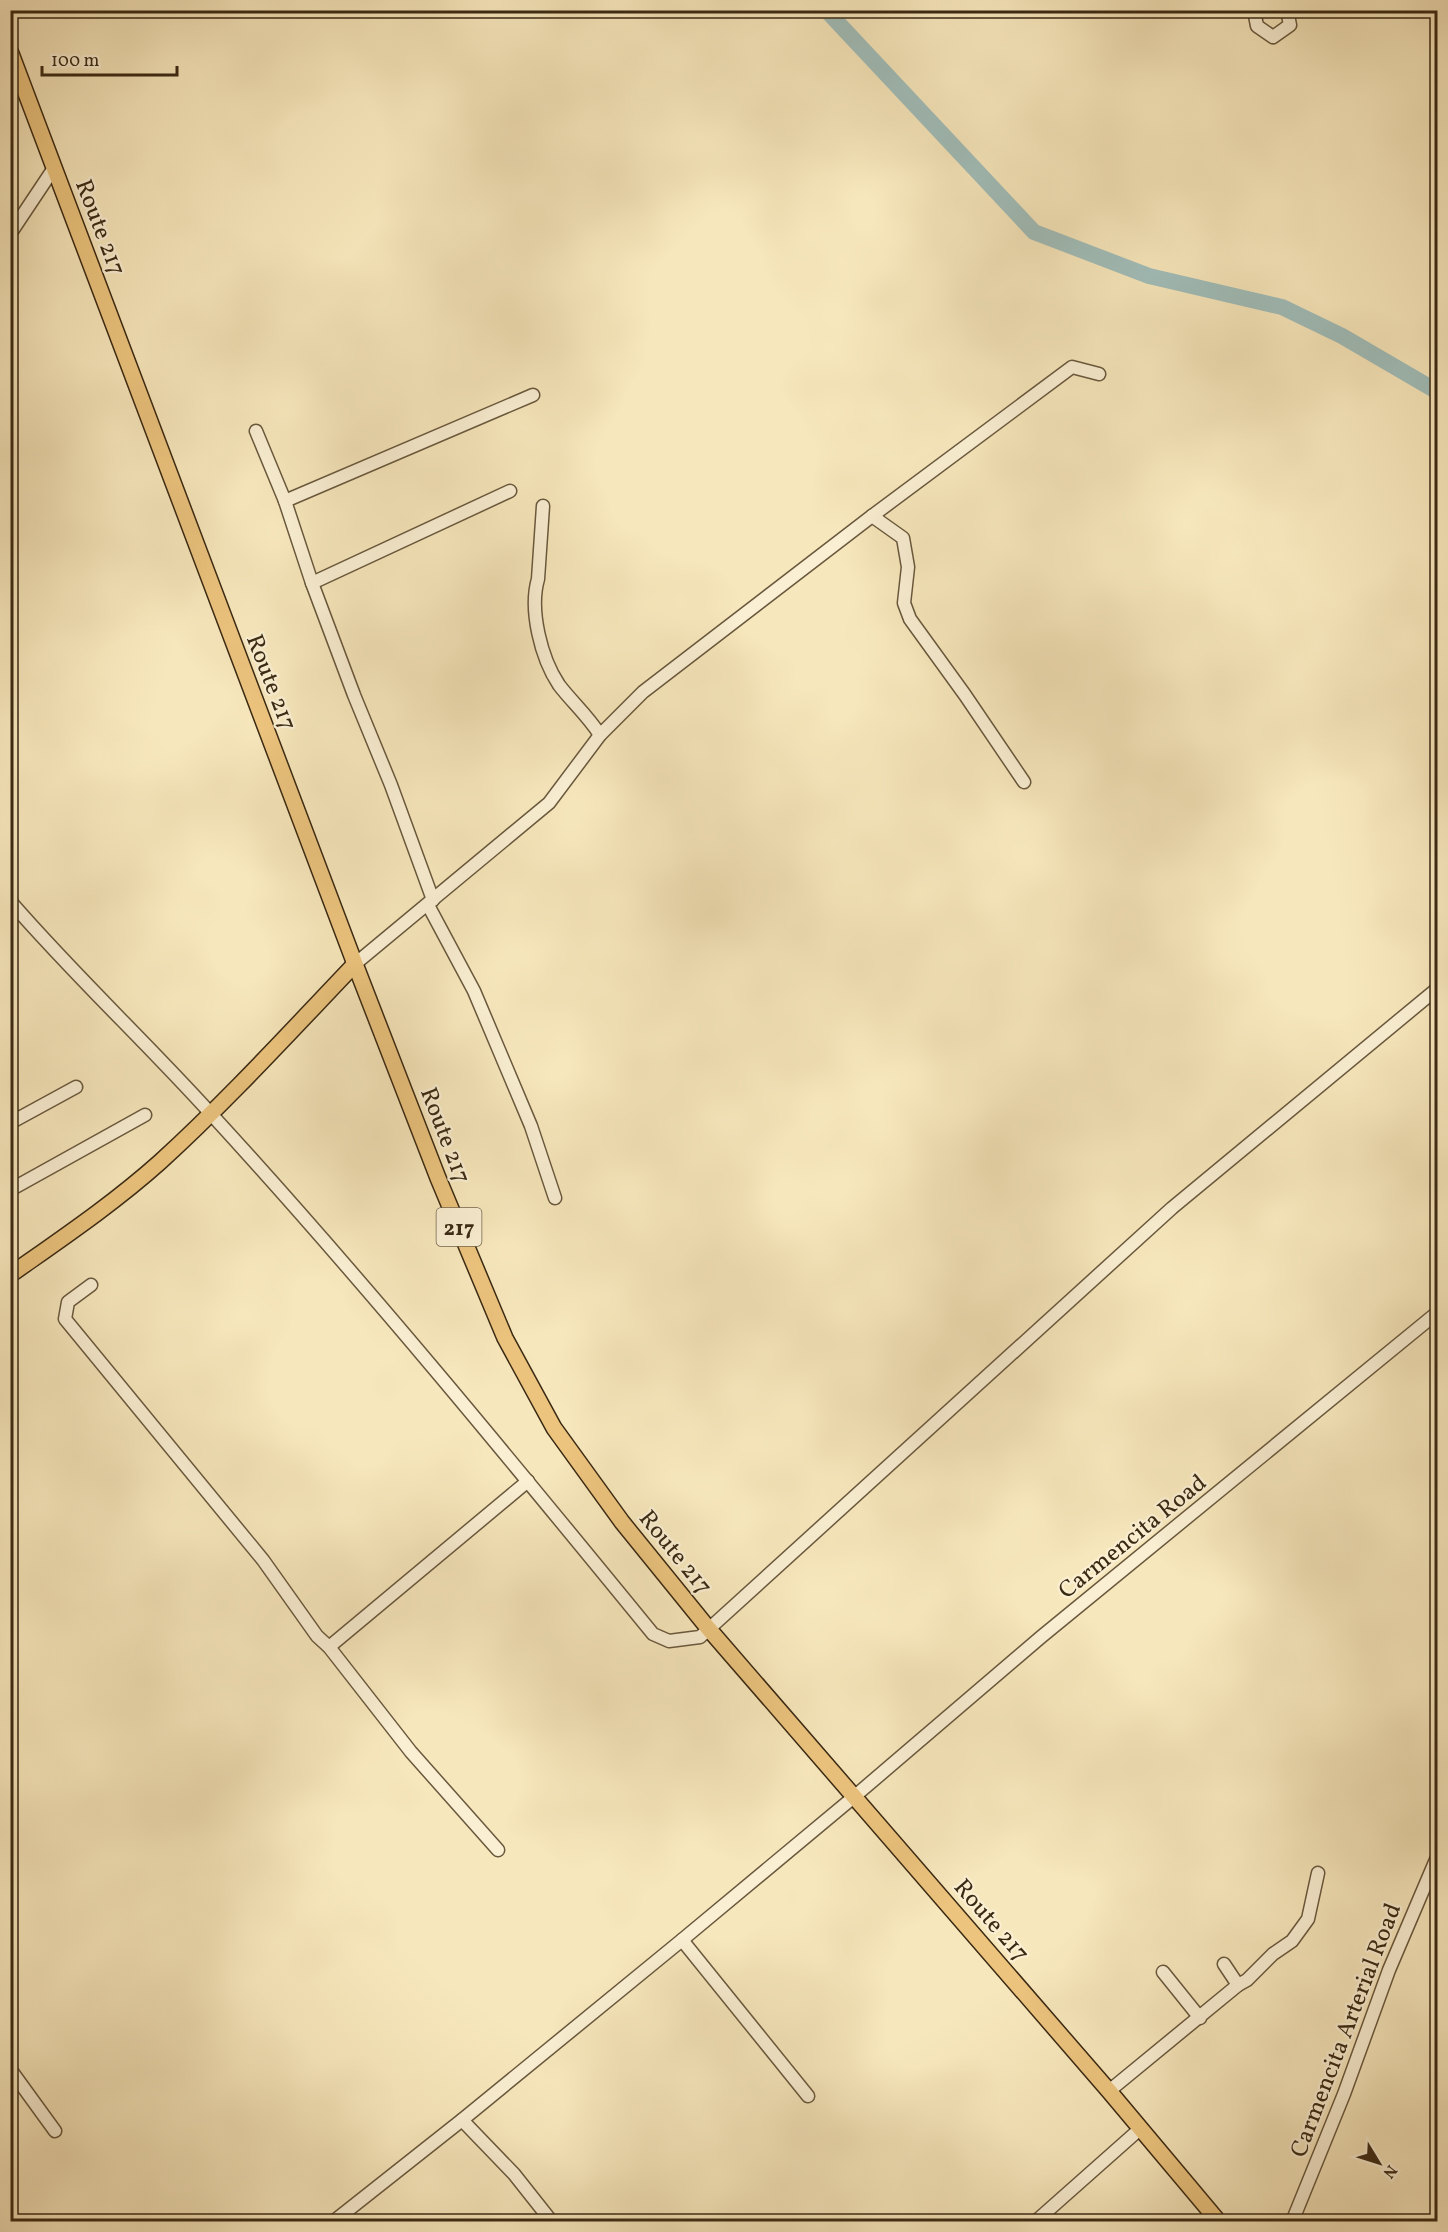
<svg xmlns="http://www.w3.org/2000/svg" width="1448" height="2232" font-family="Vollkorn,serif">
  <rect width="100%" height="100%" fill="#f7e7bc"/>
  <filter id="stains"><feTurbulence type="fractalNoise" baseFrequency=".00333" numOctaves="4"/><feColorMatrix values="0 0 0 0 .2 0 0 0 0 .09 0 0 0 0 .02 0 0 0 .5 -.17"/></filter>
  <radialGradient id="worn" r=".72"><stop offset=".6" stop-color="#630" stop-opacity="0"/><stop offset="1" stop-color="#630" stop-opacity=".3"/></radialGradient>
  <g fill="none" stroke-linecap="round" stroke-linejoin="round">
    <path stroke="#a1beba" stroke-width="16" d="M826,10L1034,232L1149,276L1282,307L1342,336L1438,392"/>
    <defs>
      <g id="minor">
        <path d="M1254,10L1257,26L1273,37L1290,25L1287,10"/>
        <path d="M10,234L54,168"/>
        <path d="M256,431L285,501L312,583L354,695L391,785L433,900"/>
        <path d="M285,501L533,395"/>
        <path d="M543,506L538,579C529,610 541,658 559,685C572,702 588,716 600,735"/>
        <path d="M872,516L903,538L908,567L904,603L910,619L965,695L1024,782"/>
        <path d="M312,583L510,491"/>
        <path d="M10,901C74,975 146,1042 212,1115C365,1282 509,1458 653,1634L669,1641L700,1637L1172,1208L1438,988"/>
        <path d="M428,905L474,991L531,1126L555,1198"/>
        <path d="M355,964L549,803L600,735L643,692L872,516L1072,367L1099,374"/>
        <path d="M10,1123L76,1087"/>
        <path d="M10,1190L145,1115"/>
        <path d="M91,1285L68,1302L65,1319L263,1560L317,1636L329,1647L411,1752L498,1850"/>
        <path d="M329,1647L528,1481"/>
        <path d="M682,1940L808,2096"/>
        <path d="M1224,1964L1238,1985L1247,1980L1273,1954L1292,1941L1308,1919L1318,1873"/>
        <path d="M1163,1972L1200,2018"/>
        <path d="M10,2069L55,2131"/>
        <path d="M1109,2091L1238,1985"/>
        <path d="M462,2120L514,2174L552,2222"/>
        <path d="M333,2222L462,2120L682,1940L855,1796L1041,1637L1438,1312"/>
        <path d="M1035,2222L1141,2128"/>
        <path d="M1292,2222L1344,2094L1389,1970L1438,1855"/>
      </g>
      <g id="major">
        <path d="M10,51L355,964L438,1178L505,1338L554,1428L622,1522L708,1628L1109,2091L1219,2222"/>
        <path d="M10,1275C61,1239 113,1204 160,1162C228,1100 291,1031 355,964"/>
      </g>
    </defs>
    <use href="#minor" stroke="#69583d" stroke-width="15"/>
    <use href="#major" stroke="#3a2913" stroke-width="18"/>
    <use href="#minor" stroke="#faefd3" stroke-width="12"/>
    <use href="#major" stroke="#ecc47e" stroke-width="15"/>
  </g>
  <g text-anchor="middle" stroke-width="4.5" stroke-linejoin="round" paint-order="stroke">
    <rect fill="#faefd3" stroke="#74644d" stroke-width="1.5" x="436.5" y="1208" width="45" height="38" rx="4.5"/>
    <g font-size="22" font-weight="bold" fill="#3a2913">
      <text x="459" y="1235">217</text>
    </g>
    <g font-size="24" fill="#3a2913" stroke="#faefd3">
      <text transform="translate(101 227) rotate(69)" y="8">Route 217</text>
      <text transform="translate(272 682) rotate(69)" y="8">Route 217</text>
      <text transform="translate(446 1135) rotate(69)" y="8">Route 217</text>
      <text transform="translate(1132 1536) rotate(-39)" y="8">Carmencita Road</text>
      <text transform="translate(676 1552) rotate(51)" y="8">Route 217</text>
      <text transform="translate(992 1920) rotate(49)" y="8">Route 217</text>
      <text transform="translate(1345 2030) rotate(-69)" y="8">Carmencita Arterial Road</text>
    </g>
  </g>
  <rect width="1448" height="2232" fill="none" stroke="#f7e7bc" stroke-width="36"/>
  <rect x="12" y="12" width="1424" height="2208" fill="none" stroke="#3a2913" stroke-width="3"/>
  <rect x="18" y="18" width="1412" height="2196" fill="none" stroke="#3a2913" stroke-width="1.5"/>
  <g transform="translate(1379 2163) rotate(128)" stroke="#faefd3" stroke-width="4.5" paint-order="stroke">
  <path d="M0-4.5L10 22L0 15L-10 22Z" fill="#3a2913"/>
  <text y="-9" font-size="16" font-weight="bold" text-anchor="middle" fill="#3a2913">N</text>
  </g>
  <path d="M42 66v9h135v-9" fill="none" stroke="#3a2913" stroke-width="3"/>
  <text x="51" y="66" font-size="18" fill="#3a2913" stroke="#faefd3" stroke-width="4.5" paint-order="stroke">100 m</text>
  <rect width="100%" height="100%" filter="url(#stains)"/>
  <rect width="100%" height="100%" fill="url(#worn)"/>
</svg>
